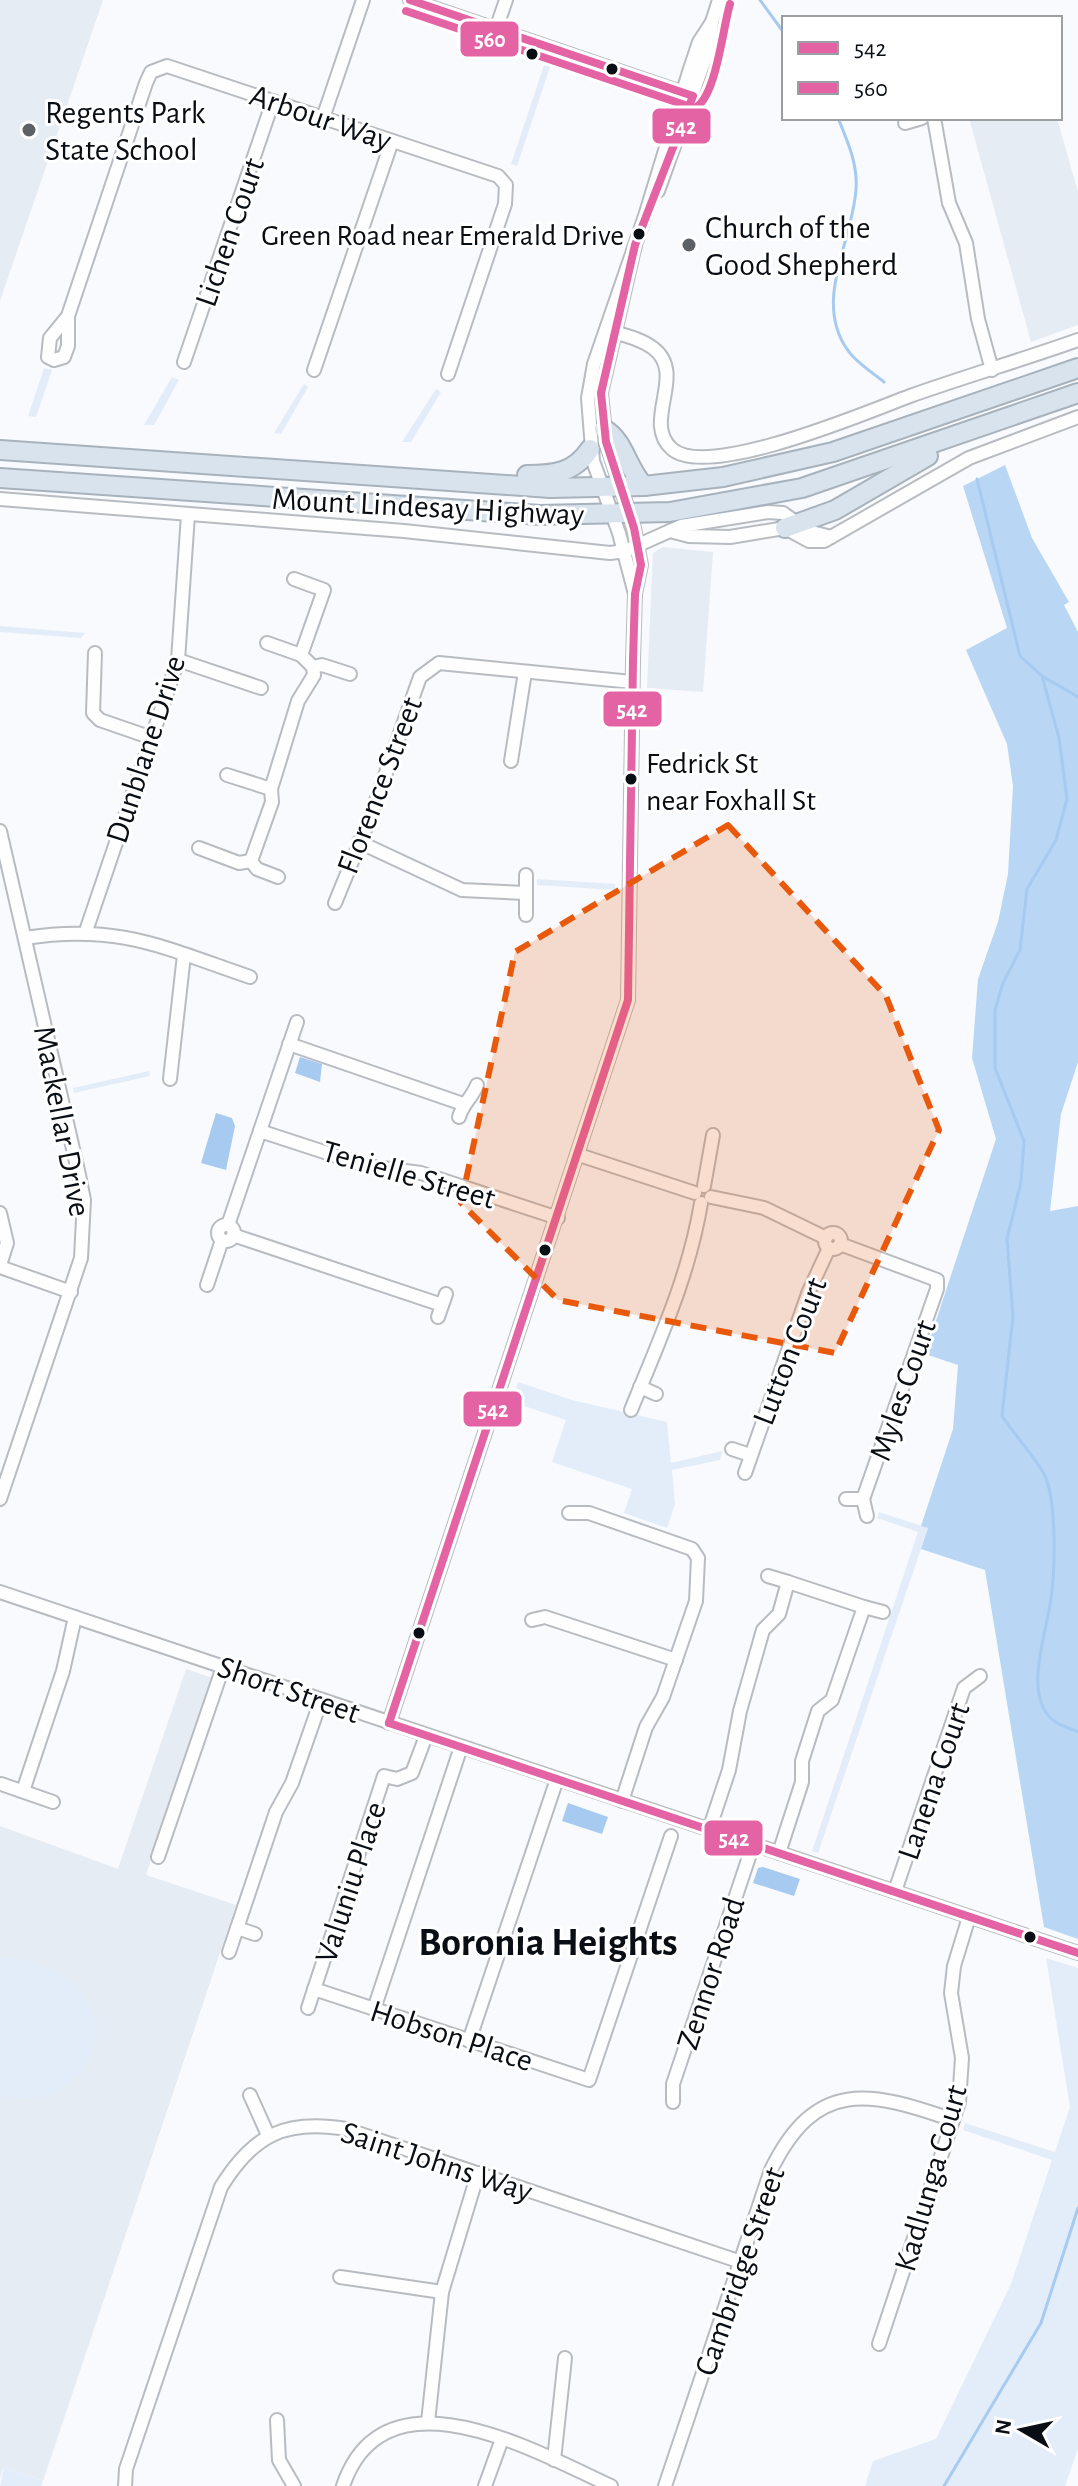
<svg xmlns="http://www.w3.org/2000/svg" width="1078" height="2486" font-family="'Alegreya Sans',sans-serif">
  <rect width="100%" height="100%" fill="#f8fafd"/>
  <g fill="#e6ecf3">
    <path d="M0,0H103L0,301Z"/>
    <path d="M969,118H1057L1078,192V325L1031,342Z"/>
    <path d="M663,547L713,552L703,692L647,688L653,553Z"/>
    <path d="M186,1669L213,1678L146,1875L236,1905L43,2481L4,2467L0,2478V1826L118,1869Z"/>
  </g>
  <g fill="#e3edf9">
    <path d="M545,62L551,64L517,166L511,164Z"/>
    <path d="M44,368L52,370L36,417L28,416Z"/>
    <path d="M172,377L179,380L154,425H144Z"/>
    <path d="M304,384L308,387L281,434L274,433Z"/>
    <path d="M436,389L441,392L411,442H402Z"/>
    <path d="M0,626L85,633L81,638L0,632Z"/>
    <path d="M537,879L615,884V890L537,885Z"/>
    <path d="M149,1071L150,1076L74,1093L73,1088Z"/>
    <path d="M518,1382L572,1400L667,1422L671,1463L722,1451L720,1460L672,1470L675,1504L667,1528L624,1513L632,1489L552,1462L566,1420L512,1402Z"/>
    <path d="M879,1512L928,1528L818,1853L812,1851L918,1532L877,1518Z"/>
    <path d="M0,1957C17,1955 32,1962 47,1968C137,2002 90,2121 0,2095Z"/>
    <path d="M1046,1958L1078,1968V2449L1065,2486H865L873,2461L936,2439L1011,2284L1052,2160L963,2130L965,2123L1055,2152L1070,2107Z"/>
    <path d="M4,2467L43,2481L41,2486H0Z"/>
  </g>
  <path fill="#b9d6f4" d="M1005,465L1032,538L1069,602L1064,605L1078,632V1062L1061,1114L1050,1211L1078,1206V1939L1044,1927L985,1570L921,1549L928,1528L921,1526L953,1429L958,1365L925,1354L996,1139L972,1058L978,979L998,922L1008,874L1013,786L1007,744L966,650L1007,628L963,486Z"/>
  <g fill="#a7caf0">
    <path d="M300,1057L322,1064L320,1082L295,1073Z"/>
    <path d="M216,1113L232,1118L235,1126L226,1170L201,1163Z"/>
    <path d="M568,1803L608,1817L602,1834L562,1821Z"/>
    <path d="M763,1867L800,1879L794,1896L753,1883L758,1868Z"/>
  </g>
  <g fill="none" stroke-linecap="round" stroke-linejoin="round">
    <g stroke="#a7caf0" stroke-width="3">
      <path d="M760,0L784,33"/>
      <path d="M838,118C847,140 858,164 856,189C853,241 813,300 847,349C855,362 872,372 884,382"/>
      <path d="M977,479L1020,656L1042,676L1078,697"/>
      <path d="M1042,676L1059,738L1067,799L1056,840L1027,889L1020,950L1003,983L995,1010V1068L1024,1141L1021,1182L1007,1239L1013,1316L1002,1416C1013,1433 1038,1461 1045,1476C1057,1502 1055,1571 1051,1599C1047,1630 1026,1687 1047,1714C1054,1724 1067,1727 1078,1732"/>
      <path d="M944,2486L1041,2323L1078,2208"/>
    </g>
    <defs>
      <g id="minor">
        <path d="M410,0L693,96"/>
        <path d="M496,29L506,0"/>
        <path d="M323,118L363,0"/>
        <path d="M934,118L949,203L966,243L978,319L992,370"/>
        <path d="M905,123L922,118"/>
        <path d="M658,191L710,45L712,22L719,0"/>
        <path d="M68,316L50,338L48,357L54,360L64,357L68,346V316L146,83L151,72L167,66L498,176L506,185L505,204L448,374"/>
        <path d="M607,330C622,335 640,338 653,348C688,374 641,422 672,449C708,480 867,412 910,396C966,376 1022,360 1078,340"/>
        <path d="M184,362L273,101"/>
        <path d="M314,370L392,141"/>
        <path d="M0,499L404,531L610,553L625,551L681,526L768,512L783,513L808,531L831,537"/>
        <path d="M670,531L689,536L730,537L785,528L809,541H824L969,458L1078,417"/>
        <path d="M635,594L619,533L593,461L588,398L594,364L645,216L689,72L699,42L712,22"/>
        <path d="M267,643L301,655"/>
        <path d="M95,653L93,713L100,720L152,738"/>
        <path d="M178,660L261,688"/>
        <path d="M313,667L322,665L350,674"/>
        <path d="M511,761L525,672"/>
        <path d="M227,775L271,789"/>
        <path d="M0,831L79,1175L84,1200L81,1258L0,1499"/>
        <path d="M359,842L462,890L526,893"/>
        <path d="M199,848L239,863L251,861"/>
        <path d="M278,877L257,869L251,861L272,802L271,789L298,701L314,675L313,667L301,655L324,590L294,579"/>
        <path d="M335,903L371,815L420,677L439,663L632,682"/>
        <path d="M526,915V875"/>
        <path d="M86,931L178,660L188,515"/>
        <path d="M25,938C117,923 165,948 250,977"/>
        <path d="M289,1044L463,1104"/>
        <path d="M170,1079L184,955"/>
        <path d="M459,1117C463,1103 472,1098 477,1085"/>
        <path d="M260,1131L367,1166L421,1173L558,1218"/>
        <path d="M579,1155L695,1193"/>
        <path d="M704,1186L713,1135"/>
        <path d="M711,1197L764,1208L826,1238"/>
        <path d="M0,1213L7,1243L0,1265"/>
        <path d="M228,1225L297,1022"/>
        <circle cx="226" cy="1233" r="8"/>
        <circle cx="833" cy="1241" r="8"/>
        <path d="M233,1235L442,1305"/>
        <path d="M840,1244L937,1280V1289L863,1499"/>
        <path d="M0,1267L71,1292"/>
        <path d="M207,1285L222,1240"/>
        <path d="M438,1317L446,1294"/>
        <path d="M640,1387L656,1394"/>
        <path d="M631,1410C659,1341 689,1276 701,1203"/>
        <path d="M732,1449L750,1455"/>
        <path d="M745,1473L809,1291L829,1248"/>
        <path d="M846,1499H863L867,1516"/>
        <path d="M569,1513H589L692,1549L698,1558L696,1601L663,1697L646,1727L622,1801"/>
        <path d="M768,1576L788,1582"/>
        <path d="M0,1592L1078,1953"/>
        <path d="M864,1607L883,1612"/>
        <path d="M532,1620L545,1617L676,1660"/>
        <path d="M389,1723L628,1000L633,660L635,594L641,565L634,528L606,442L601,393L635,245"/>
        <path d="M1,1784L53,1802"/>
        <path d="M23,1791L63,1671L75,1617"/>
        <path d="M709,1830L729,1770L740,1711L763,1630L779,1614L788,1582L864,1607L832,1700L818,1711L802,1761V1782L779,1853"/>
        <path d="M158,1857L223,1667"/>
        <path d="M895,1891L964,1688L980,1676"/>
        <path d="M237,1928L255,1934"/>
        <path d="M229,1952L276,1812L292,1783L321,1700"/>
        <path d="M314,1989L589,2080L671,1836"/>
        <path d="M308,2008L384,1776L397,1779L412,1773L426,1736"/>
        <path d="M374,2009L461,1747"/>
        <path d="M469,2041L557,1779"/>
        <path d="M250,2095L268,2135"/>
        <path d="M673,2102V2084L753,1845"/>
        <path d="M340,2277L442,2292"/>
        <path d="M879,2344L959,2102L962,2058L951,1993L954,1966L969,1917"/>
        <path d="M277,2420L279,2460L294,2486"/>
        <path d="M428,2422L442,2292L478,2173"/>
        <path d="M554,2460L565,2358"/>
        <path d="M125,2486L126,2469L221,2187C253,2135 285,2119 346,2129L741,2262"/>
        <path d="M343,2486C384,2365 535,2451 611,2486"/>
        <path d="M485,2486L502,2439"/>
        <path d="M665,2486L771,2170C816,2078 870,2091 953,2120"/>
      </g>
      <g id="highway">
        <path d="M604,429C625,441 627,469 644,486"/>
        <path d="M0,450L550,488L644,486L723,477L833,452L1078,368"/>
        <path d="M527,475C554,475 574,473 590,449"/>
        <path d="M0,478L540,515L670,512L802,488L1078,393"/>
        <path d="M785,528L835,510L928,456"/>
      </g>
    </defs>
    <use href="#minor" stroke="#b8bcc0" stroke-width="16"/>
    <use href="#highway" stroke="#a7b2bd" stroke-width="22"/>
    <use href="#minor" stroke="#fefeff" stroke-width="12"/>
    <use href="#highway" stroke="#d9e3ed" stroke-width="18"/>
    <defs>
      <g id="bus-1">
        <path d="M389,1723L628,1000L633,660L635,594L641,565L634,528L606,442L601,393L635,245L693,96L410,0"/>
        <path d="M389,1723L1078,1953"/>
      </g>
      <path id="bus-2" d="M406,11L694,108C716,100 723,26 730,4"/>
    </defs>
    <use href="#bus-1" stroke="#fff" stroke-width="14"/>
    <use href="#bus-2" stroke="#fff" stroke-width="14"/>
    <use href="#bus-1" stroke="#e463a4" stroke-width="8"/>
    <use href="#bus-2" stroke="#e463a4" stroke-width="8"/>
  </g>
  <path fill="#e8590c" fill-opacity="0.2" stroke="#e8590c" stroke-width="6" stroke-dasharray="16 10" stroke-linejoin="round" d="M728,825L886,996L939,1130L835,1353L558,1300L461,1203L515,952Z"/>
  <g fill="#080e14" stroke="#fff" stroke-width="3">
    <circle cx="532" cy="54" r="7"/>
    <circle cx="612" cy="69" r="7"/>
    <circle cx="639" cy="234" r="7"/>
    <circle cx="631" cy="779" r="7"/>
    <circle cx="545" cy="1250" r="7"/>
    <circle cx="419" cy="1633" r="7"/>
    <circle cx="1030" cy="1937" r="7"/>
  </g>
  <g fill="#5c6166" stroke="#fff" stroke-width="3">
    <circle cx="29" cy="130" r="8"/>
    <circle cx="689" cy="245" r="8"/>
  </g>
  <g text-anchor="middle" stroke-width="6" stroke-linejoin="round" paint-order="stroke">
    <g font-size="30" fill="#080e14" stroke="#fff" text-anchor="end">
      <text x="624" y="245">Green Road near Emerald Drive</text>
      <text x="646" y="773" text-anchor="start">Fedrick St<tspan x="646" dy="37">near Foxhall St</tspan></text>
    </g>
    <g font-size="32" fill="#080e14" stroke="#fff" text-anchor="start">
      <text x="45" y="123">Regents Park<tspan x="45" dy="37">State School</tspan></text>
      <text x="705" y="238">Church of the<tspan x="705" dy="37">Good Shepherd</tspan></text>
    </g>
    <g font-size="32" fill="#080e14" stroke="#fff">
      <text transform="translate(321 117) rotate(19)" y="11">Arbour Way</text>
      <text transform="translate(229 232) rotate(-71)" y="11">Lichen Court</text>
      <text transform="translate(428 506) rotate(3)" y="11">Mount Lindesay Highway</text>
      <text transform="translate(145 749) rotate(-72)" y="11">Dunblane Drive</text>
      <text transform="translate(379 785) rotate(-69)" y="11">Florence Street</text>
      <text transform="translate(63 1121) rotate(79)" y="11">Mackellar Drive</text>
      <text transform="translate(409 1174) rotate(16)" y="11">Tenielle Street</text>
      <text transform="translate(789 1351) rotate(-69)" y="11">Lutton Court</text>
      <text transform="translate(902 1390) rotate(-71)" y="11">Myles Court</text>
      <text transform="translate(289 1689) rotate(19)" y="11">Short Street</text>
      <text transform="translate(933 1781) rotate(-71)" y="11">Lanena Court</text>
      <text transform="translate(350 1882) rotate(-72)" y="11">Valuniu Place</text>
      <text transform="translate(710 1973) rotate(-72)" y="11">Zennor Road</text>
      <text transform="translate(452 2035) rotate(18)" y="11">Hobson Place</text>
      <text transform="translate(437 2161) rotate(18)" y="11">Saint Johns Way</text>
      <text transform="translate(930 2178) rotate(-74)" y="11">Kadlunga Court</text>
      <text transform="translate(739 2271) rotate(-71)" y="11">Cambridge Street</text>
    </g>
    <g font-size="40" font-weight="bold" fill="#080e14" stroke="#fff">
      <text x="548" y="1955">Boronia Heights</text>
    </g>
  </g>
  <g stroke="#fff" stroke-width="3">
    <rect x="459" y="20" width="61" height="38" rx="8" fill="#e463a4"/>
    <rect x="651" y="107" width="61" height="38" rx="8" fill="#e463a4"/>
    <rect x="602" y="690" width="61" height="38" rx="8" fill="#e463a4"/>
    <rect x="462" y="1390" width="61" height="38" rx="8" fill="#e463a4"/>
    <rect x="703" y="1819" width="61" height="38" rx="8" fill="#e463a4"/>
  </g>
  <g font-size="22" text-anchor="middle" font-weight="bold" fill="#fff">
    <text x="490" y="47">560</text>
    <text x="681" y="134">542</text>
    <text x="632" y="717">542</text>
    <text x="493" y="1417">542</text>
    <text x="734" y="1846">542</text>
  </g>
  <rect x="782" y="16" width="280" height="104" fill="#ffffff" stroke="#9c9fa1" stroke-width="2"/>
  <rect x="798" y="42" width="40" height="12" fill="#e463a4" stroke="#9c9fa1" stroke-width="2"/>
  <text x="854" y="56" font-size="24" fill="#080e14">542</text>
  <rect x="798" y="82" width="40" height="12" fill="#e463a4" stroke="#9c9fa1" stroke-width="2"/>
  <text x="854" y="96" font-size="24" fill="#080e14">560</text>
  <g transform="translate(1022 2430) rotate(279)" stroke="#ffffff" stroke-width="6" paint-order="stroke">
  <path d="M0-6L14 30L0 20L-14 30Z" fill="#080e14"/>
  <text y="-12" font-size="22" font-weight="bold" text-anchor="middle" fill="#080e14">N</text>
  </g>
</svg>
